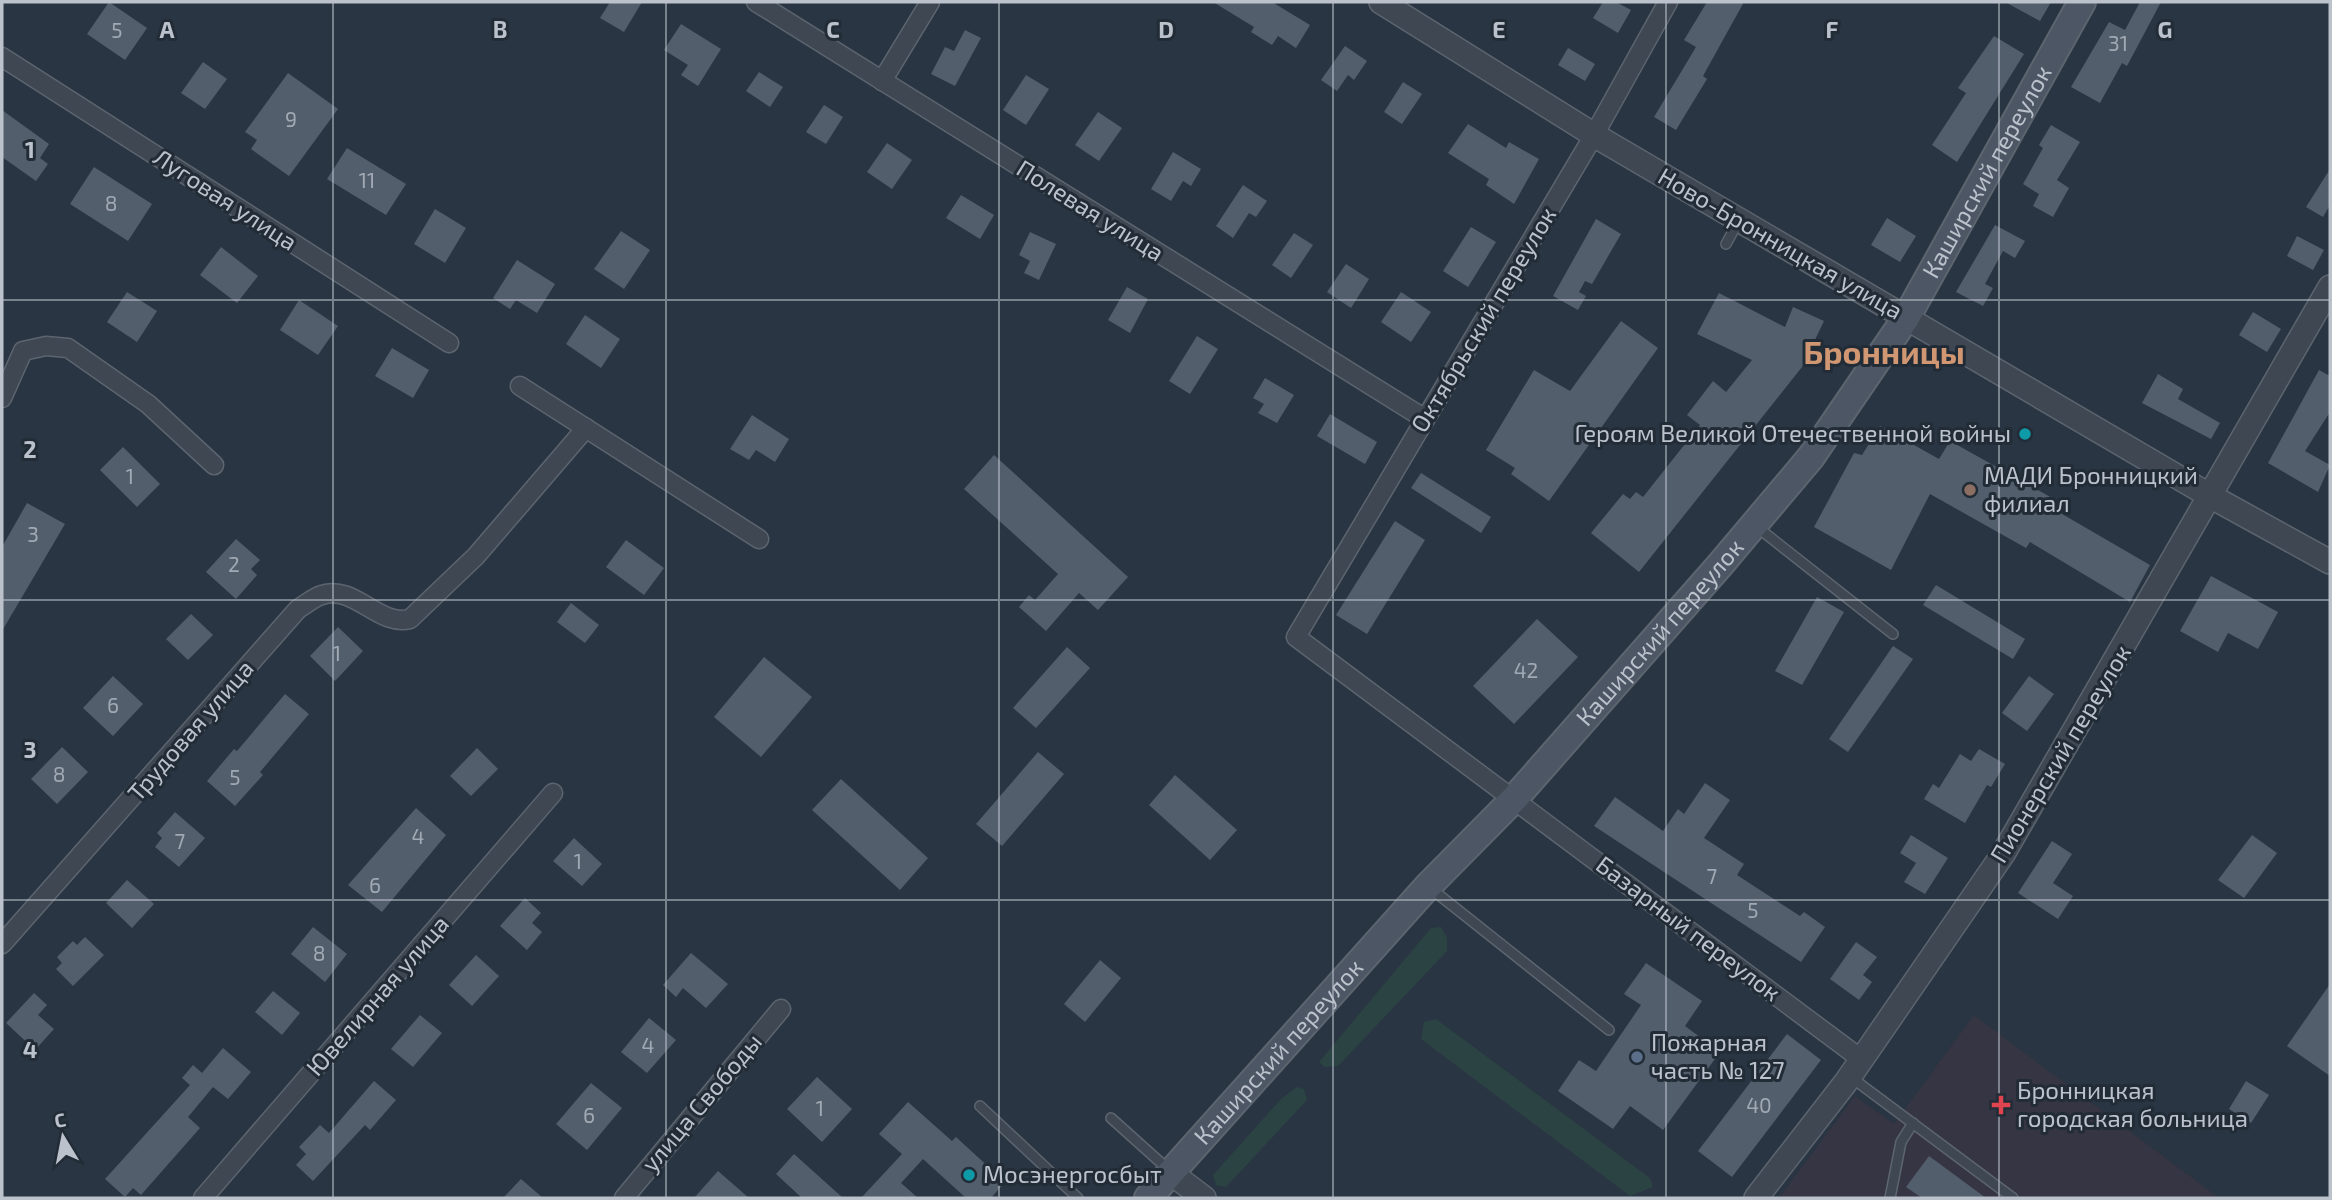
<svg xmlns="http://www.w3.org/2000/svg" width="2332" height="1200" font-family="'Exo 2',sans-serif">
  <rect width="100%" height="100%" fill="#293542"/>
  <path fill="#363543" d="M1974,1015L2219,1198H1779L1855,1096L1894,1124Z"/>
  <g fill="#2c4344">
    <path d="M1441,927L1447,938V951L1338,1066L1325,1067L1319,1062L1431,928Z"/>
    <path d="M1436,1019L1650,1178L1653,1187L1630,1196L1421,1039L1424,1022Z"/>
    <path d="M1297,1087L1304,1089L1307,1100L1226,1187L1216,1185L1213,1175L1281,1099Z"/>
  </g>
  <g fill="#535e6d">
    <path d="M109,2L147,28L125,60L87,34Z"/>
    <path d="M610,2H642L624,32L600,18Z"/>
    <path d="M1213,2H1272L1310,25L1296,48L1278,36L1272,45L1251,32L1254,27Z"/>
    <path d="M1603,2H1616L1631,10L1618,33L1593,18Z"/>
    <path d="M1707,2H1744L1703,76L1707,79L1676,130L1654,117L1696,47L1684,40Z"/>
    <path d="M2005,2H2051L2040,21Z"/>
    <path d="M2140,2H2161L2127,66L2122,63L2100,103L2071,87L2109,22L2125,30Z"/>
    <path d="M681,24L721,49L698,86L681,75L688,65L664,50Z"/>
    <path d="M965,30L981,38L955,86L931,74L945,47L954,51Z"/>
    <path d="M1994,36L2024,54L1957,162L1932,145L1966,93L1958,88Z"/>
    <path d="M1345,46L1367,61L1354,80L1348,75L1337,91L1321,80Z"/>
    <path d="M1568,48L1595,64L1585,81L1558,65Z"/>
    <path d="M203,62L227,79L205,109L181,93Z"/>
    <path d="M759,72L783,87L770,107L746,91Z"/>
    <path d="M288,73L338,109L289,176L251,149L257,140L245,132Z"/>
    <path d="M1026,75L1049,89L1026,125L1003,110Z"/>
    <path d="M1403,82L1422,94L1402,124L1384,112Z"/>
    <path d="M824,105L843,117L826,144L806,132Z"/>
    <path d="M2,110L49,144L40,158L48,164L36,181L2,157Z"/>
    <path d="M1098,112L1122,128L1099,161L1075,145Z"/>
    <path d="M1468,124L1506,148L1509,142L1539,159L1514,204L1486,185L1489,179L1448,153Z"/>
    <path d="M2051,125L2080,142L2057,180L2069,188L2053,217L2033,206L2039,194L2023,184L2043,148L2039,145Z"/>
    <path d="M887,143L912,160L892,189L867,172Z"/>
    <path d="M347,148L406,184L386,215L327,179Z"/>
    <path d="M1173,152L1201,169L1191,186L1183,181L1171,201L1151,189Z"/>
    <path d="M94,167L152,204L128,241L70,204Z"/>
    <path d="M2330,169V205L2323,217L2306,207Z"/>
    <path d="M1243,185L1267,201L1256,217L1249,213L1233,238L1216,226Z"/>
    <path d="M961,195L994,215L980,239L946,218Z"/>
    <path d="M435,209L466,228L445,263L414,244Z"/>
    <path d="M1887,218L1916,236L1900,262L1871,245Z"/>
    <path d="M1596,219L1621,234L1592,284L1585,281L1579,292L1586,296L1578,310L1553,296Z"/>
    <path d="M1995,225L2025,241L2015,258L2003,251L1985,284L1993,288L1983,306L1956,292Z"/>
    <path d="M1471,227L1496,242L1468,287L1443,271Z"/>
    <path d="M621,231L650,250L624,289L594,269Z"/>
    <path d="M1030,232L1056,244L1039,280L1024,273L1030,261L1019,255Z"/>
    <path d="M1294,233L1313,245L1291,278L1272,265Z"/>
    <path d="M2297,236L2324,250L2313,270L2287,256Z"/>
    <path d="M221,247L258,276L237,303L200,275Z"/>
    <path d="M517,260L555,284L537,313L516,300L510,309L493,298Z"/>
    <path d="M1346,264L1369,279L1351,308L1327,292Z"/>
    <path d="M1127,287L1148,299L1130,333L1108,320Z"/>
    <path d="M127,292L157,311L137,342L107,322Z"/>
    <path d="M1401,292L1431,312L1411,342L1381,322Z"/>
    <path d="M1719,293L1785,327L1793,307L1824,321L1802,367L1639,572L1591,533L1623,494L1630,499L1636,492L1643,497L1700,425L1687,415L1713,381L1726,392L1752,360L1697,334Z"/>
    <path d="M299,300L338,326L318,355L280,330Z"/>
    <path d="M2253,312L2281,329L2267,352L2239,335Z"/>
    <path d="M585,315L620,339L601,368L566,344Z"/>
    <path d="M1621,321L1658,348L1549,501L1511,474L1515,468L1486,450L1534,370L1570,391Z"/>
    <path d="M1197,336L1218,349L1190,394L1169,381Z"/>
    <path d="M392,348L429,370L413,398L375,376Z"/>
    <path d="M2319,370L2330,376V412L2305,451L2330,465L2318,492L2268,463Z"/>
    <path d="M2158,374L2183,389L2178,399L2220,423L2211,439L2142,403Z"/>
    <path d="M1265,378L1294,395L1277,423L1258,413L1264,404L1253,398Z"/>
    <path d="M1330,414L1377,442L1365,464L1317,436Z"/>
    <path d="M752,415L789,439L775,462L756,450L749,460L730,449Z"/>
    <path d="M1880,426L1939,459L1950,441L2054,499L2050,507L2150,565L2130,602L2030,542L2026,548L1930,494L1891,570L1814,527L1854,453L1862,455Z"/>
    <path d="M123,447L160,484L137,507L100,470Z"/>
    <path d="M994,455L1128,577L1098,610L1079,593L1046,631L1019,607L1029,595L1035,600L1058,574L964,489Z"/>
    <path d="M1421,473L1491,517L1481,533L1411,488Z"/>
    <path d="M27,503L65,524L2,631V547Z"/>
    <path d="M1395,521L1425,540L1367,634L1336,615Z"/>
    <path d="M236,539L260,560L251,569L257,575L236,599L206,572Z"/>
    <path d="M626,540L664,568L644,595L606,567Z"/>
    <path d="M2211,576L2278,612L2258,649L2228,633L2218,652L2180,631Z"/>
    <path d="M1936,585L2025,639L2013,659L1923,605Z"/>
    <path d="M1817,597L1844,612L1802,685L1775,671Z"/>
    <path d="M571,603L599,625L585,643L557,622Z"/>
    <path d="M191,614L213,635L188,660L166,639Z"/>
    <path d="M1537,619L1578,657L1514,724L1473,686Z"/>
    <path d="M338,627L363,651L335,681L310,656Z"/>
    <path d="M1893,646L1913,659L1848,752L1829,739Z"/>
    <path d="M1067,647L1090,668L1036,728L1013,708Z"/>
    <path d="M764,657L812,697L761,757L714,717Z"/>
    <path d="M113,676L143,704L113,736L83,708Z"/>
    <path d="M2029,676L2054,694L2027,731L2002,713Z"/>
    <path d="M285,694L309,714L260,772L263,775L235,806L207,781L234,749L237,751Z"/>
    <path d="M62,747L88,772L57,804L31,779Z"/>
    <path d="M477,748L498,769L471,796L450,776Z"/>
    <path d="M1979,749L2005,764L1991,787L1987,785L1965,823L1924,799L1933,784L1939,788L1960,754L1971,761Z"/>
    <path d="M1038,752L1064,774L1002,846L976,824Z"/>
    <path d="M1175,775L1237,830L1210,860L1149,805Z"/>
    <path d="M841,779L928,858L900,890L812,810Z"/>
    <path d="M1705,783L1730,800L1704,838L1744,864L1737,875L1800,916L1804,912L1825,927L1801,962L1594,826L1615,797L1663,831L1678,809L1684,814Z"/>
    <path d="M416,808L446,835L382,912L348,885Z"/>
    <path d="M175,812L205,838L179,867L155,847L162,838L157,833Z"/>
    <path d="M1911,835L1948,858L1925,894L1904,882L1916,863L1900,853Z"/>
    <path d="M2252,835L2277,853L2244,898L2218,880Z"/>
    <path d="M574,838L602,864L582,886L553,861Z"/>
    <path d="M2052,841L2072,854L2053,883L2073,896L2058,919L2018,893Z"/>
    <path d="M127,880L154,904L132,928L106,903Z"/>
    <path d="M525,898L541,913L532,923L542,932L527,950L500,926Z"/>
    <path d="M313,927L347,954L325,982L291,954Z"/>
    <path d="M85,937L104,955L73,986L56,969L62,963L57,957L73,941L77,945Z"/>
    <path d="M1856,942L1877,957L1863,975L1872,982L1859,1000L1830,979Z"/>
    <path d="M691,953L728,984L706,1008L683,988L676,997L663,985Z"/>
    <path d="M476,955L499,976L472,1006L449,985Z"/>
    <path d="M1100,960L1121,978L1085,1022L1064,1004Z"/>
    <path d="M1646,963L1702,1001L1685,1026L1720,1052L1663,1130L1630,1106L1613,1129L1558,1091L1579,1060L1596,1071L1641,1005L1624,994Z"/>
    <path d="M2330,984V1076L2287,1046Z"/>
    <path d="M273,991L300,1013L282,1035L255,1012Z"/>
    <path d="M34,993L47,1005L38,1015L54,1029L35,1050L6,1023Z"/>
    <path d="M420,1015L442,1033L413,1067L391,1049Z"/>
    <path d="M649,1018L676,1040L647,1073L621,1052Z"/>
    <path d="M1787,1034L1821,1060L1732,1177L1698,1151Z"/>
    <path d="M223,1048L251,1072L228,1099L213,1087L188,1117L200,1128L141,1195L133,1188L125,1197L105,1179L190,1085L182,1078L193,1065L202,1073Z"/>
    <path d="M817,1077L852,1109L822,1142L787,1109Z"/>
    <path d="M374,1081L396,1100L370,1130L365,1125L313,1181L296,1165L306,1154L299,1147L320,1125L329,1133Z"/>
    <path d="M2246,1081L2269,1095L2251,1123L2229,1109Z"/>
    <path d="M591,1083L622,1108L587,1150L556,1124Z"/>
    <path d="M908,1102L952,1141L956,1137L1005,1182L991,1198H966L923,1159L901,1183L918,1198H861L902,1154L879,1134Z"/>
    <path d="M794,1154L843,1198H802L776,1174Z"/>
    <path d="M1929,1156L1986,1198H1922L1906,1187Z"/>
    <path d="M718,1171L749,1198H694Z"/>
    <path d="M521,1179L543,1198H503Z"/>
  </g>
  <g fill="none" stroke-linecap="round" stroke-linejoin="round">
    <defs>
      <g id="service">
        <path d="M1726,244L1738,222"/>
        <path d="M1757,527L1893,634"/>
        <path d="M1429,887L1609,1030"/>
        <path d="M1852,1078L2013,1198"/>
        <path d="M980,1106L1078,1198"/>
        <path d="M1111,1118L1170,1171"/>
        <path d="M1890,1198L1901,1142L1913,1123"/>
      </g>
      <g id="minor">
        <path d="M756,2L1425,419"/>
        <path d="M1668,2L1594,135L1296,637L1861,1059"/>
        <path d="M2,57L449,343"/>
        <path d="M882,81L930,2"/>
        <path d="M520,386L759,539"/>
        <path d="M2,398L23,351L46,346L68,348L148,404L214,465"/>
        <path d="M2,944L298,609C305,605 314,597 322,595C354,584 379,627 410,619L476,556L586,428"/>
        <path d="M203,1198L553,793"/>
        <path d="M624,1198L781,1009"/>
      </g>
      <g id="tertiary">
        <path d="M1381,2L1594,135L2212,497L2330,562"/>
        <path d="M1171,1173L1204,1198"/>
        <path d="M1756,1198L1846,1082L2003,854L2330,287"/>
      </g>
      <g id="secondary">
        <path id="s1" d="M1148,1198L1428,886L1514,799L1720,565L1811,457L1906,318L2082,2"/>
      </g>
    </defs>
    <use href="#service" stroke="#5c656f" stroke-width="12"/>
    <use href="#minor" stroke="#5c656f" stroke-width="21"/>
    <use href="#tertiary" stroke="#5c656f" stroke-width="26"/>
    <use href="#secondary" stroke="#5c656f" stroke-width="30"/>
    <use href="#service" stroke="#3e4752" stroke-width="9"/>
    <use href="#minor" stroke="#3e4752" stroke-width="18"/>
    <use href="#tertiary" stroke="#3e4752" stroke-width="23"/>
    <use href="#secondary" stroke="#4c5665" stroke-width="26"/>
  </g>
  <path fill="none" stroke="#bbc2cc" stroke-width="2" stroke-opacity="0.55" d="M333,2V1198M666,2V1198M999,2V1198M1333,2V1198M1666,2V1198M1999,2V1198M2,300H2330M2,600H2330M2,900H2330"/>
  <g fill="#0f9aa8" stroke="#222c37" stroke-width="2.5">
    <circle cx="2025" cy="434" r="7"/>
    <circle cx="969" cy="1175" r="7"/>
  </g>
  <circle fill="#8d6e63" stroke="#222c37" stroke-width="2.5" cx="1970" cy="490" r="7"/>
  <circle fill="#5c6f8a" stroke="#222c37" stroke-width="2.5" cx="1637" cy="1057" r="7"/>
  <path fill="#e0444e" stroke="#222c37" stroke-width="2.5" d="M1997.5 1094.5h7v7h7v7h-7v7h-7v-7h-7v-7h7z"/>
  <g text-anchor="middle" stroke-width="6" stroke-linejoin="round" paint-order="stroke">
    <g font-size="21" fill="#a1a9b4">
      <text x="117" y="38">5</text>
      <text x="2118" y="51">31</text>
      <text x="291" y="127">9</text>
      <text x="367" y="188">11</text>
      <text x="111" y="211">8</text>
      <text x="130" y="484">1</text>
      <text x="33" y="542">3</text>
      <text x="234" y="572">2</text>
      <text x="337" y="661">1</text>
      <text x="1526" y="678">42</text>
      <text x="113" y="713">6</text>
      <text x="59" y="782">8</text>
      <text x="235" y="785">5</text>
      <text x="418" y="844">4</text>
      <text x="180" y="849">7</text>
      <text x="578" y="869">1</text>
      <text x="1712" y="884">7</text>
      <text x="375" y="893">6</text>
      <text x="1753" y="918">5</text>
      <text x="319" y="961">8</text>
      <text x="648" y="1053">4</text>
      <text x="1759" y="1113">40</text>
      <text x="820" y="1116">1</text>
      <text x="589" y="1123">6</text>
    </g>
    <g font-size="24" fill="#bbc2cc" stroke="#222c37">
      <text dy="8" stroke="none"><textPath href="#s1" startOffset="1330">Каширский переулок</textPath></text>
      <text transform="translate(225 200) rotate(33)" y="8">Луговая улица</text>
      <text transform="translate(1090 211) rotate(32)" y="8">Полевая улица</text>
      <text transform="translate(1780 244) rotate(30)" y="8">Ново-Бронницкая улица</text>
      <text transform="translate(1484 320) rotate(-59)" y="8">Октябрьский переулок</text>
      <text dy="8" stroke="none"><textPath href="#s1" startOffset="763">Каширский переулок</textPath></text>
      <text transform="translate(191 731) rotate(-49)" y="8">Трудовая улица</text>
      <text transform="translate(2061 754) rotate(-59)" y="8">Пионерский переулок</text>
      <text transform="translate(1688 929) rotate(37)" y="8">Базарный переулок</text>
      <text transform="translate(378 996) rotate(-49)" y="8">Ювелирная улица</text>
      <text dy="8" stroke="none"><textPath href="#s1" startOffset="196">Каширский переулок</textPath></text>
      <text transform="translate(702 1103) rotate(-50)" y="8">улица Свободы</text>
    </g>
    <g font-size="24" fill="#bbc2cc" stroke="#222c37" text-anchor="start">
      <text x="2011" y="442" text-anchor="end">Героям Великой Отечественной войны</text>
      <text x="1984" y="484">МАДИ Бронницкий<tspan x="1984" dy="28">филиал</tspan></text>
      <text x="1651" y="1051">Пожарная<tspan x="1651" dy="28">часть № 127</tspan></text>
      <text x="2017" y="1099">Бронницкая<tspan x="2017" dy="28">городская больница</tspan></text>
      <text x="983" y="1183">Мосэнергосбыт</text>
    </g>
    <g font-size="32" font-weight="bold" fill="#d09772" stroke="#222c37">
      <text x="1884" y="364">Бронницы</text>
    </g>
  </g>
  <g font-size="23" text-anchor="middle" font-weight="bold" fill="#bbc2cc" stroke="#222c37" stroke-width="6" stroke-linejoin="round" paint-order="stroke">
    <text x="167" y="38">A</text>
    <text x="500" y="38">B</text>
    <text x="833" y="38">C</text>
    <text x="1166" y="38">D</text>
    <text x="1499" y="38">E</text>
    <text x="1832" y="38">F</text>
    <text x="2165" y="38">G</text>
    <text x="30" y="158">1</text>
    <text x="30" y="458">2</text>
    <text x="30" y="758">3</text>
    <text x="30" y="1058">4</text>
  </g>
  <rect width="2332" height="1200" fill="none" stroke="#bbc2cc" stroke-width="7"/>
  <g transform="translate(63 1137) rotate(350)" stroke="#222c37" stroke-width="5" paint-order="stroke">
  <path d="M0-5L12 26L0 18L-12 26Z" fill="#bbc2cc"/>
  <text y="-10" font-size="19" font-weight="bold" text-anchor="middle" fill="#bbc2cc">С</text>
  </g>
</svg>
